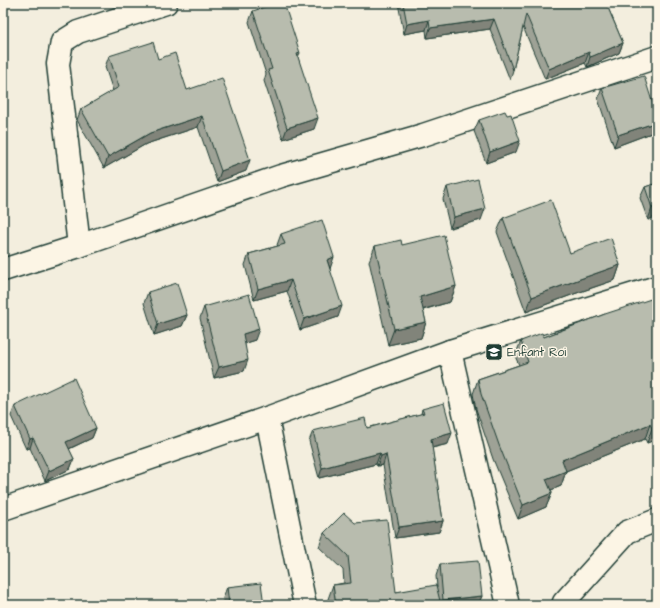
<svg xmlns="http://www.w3.org/2000/svg" width="660" height="608" font-family="'Architects Daughter',sans-serif">
  <rect width="100%" height="100%" fill="#f3eede"/>
  <filter id="ink" filterUnits="userSpaceOnUse"><feTurbulence type="fractalNoise" baseFrequency=".025" numOctaves="2"/><feDisplacementMap in="SourceGraphic" scale="8" xChannelSelector="R" yChannelSelector="G"/><feConvolveMatrix kernelMatrix="1 2 1 2 8 2 1 2 1" color-interpolation-filters="sRGB"/></filter>
  <g filter="url(#ink)">
    <g fill="none" stroke-linecap="round" stroke-linejoin="round">
      <defs>
        <g id="street">
          <path d="M79,246L281,176L423,135L657,57"/>
          <path d="M3,270L79,246L58,64L62,42L78,32L166,3"/>
          <path d="M450,351L508,605"/>
          <path d="M267,418L305,605"/>
          <path d="M3,509L267,418L450,351L657,287"/>
          <path d="M563,605L564,602L627,532L657,520"/>
        </g>
      </defs>
      <use href="#street" stroke="#1f3d34" stroke-width="25"/>
      <use href="#street" stroke="#fcf5e5" stroke-width="22"/>
    </g>
    <g fill="#9ea296" stroke="#1f3d34">
      <path d="M398,3H606L623,43L619,53L590,66L587,67L585,63L545,79L523,27L513,70L510,80L490,29L427,38L426,30L404,34Z"/>
      <path d="M253,11L300,53L298,57L314,129L283,139L264,81L266,74L249,22Z"/>
      <path d="M109,56L158,59L187,90L246,171L217,182L198,127L146,144L104,168L77,120L81,109L113,91L105,67Z"/>
      <path d="M602,88L654,132L614,147L598,99Z"/>
      <path d="M479,120L516,152L486,163L474,131Z"/>
      <path d="M657,183V216L648,220L640,198L645,187Z"/>
      <path d="M447,187L481,220L450,228L443,199Z"/>
      <path d="M503,218L570,253L620,265L615,280L574,294L526,312L497,232Z"/>
      <path d="M281,234L330,269L338,317L300,330L287,291L254,300L245,265L249,254L278,246L277,245Z"/>
      <path d="M402,245L456,286L450,302L423,310L426,322L421,338L388,345L369,261L375,246Z"/>
      <path d="M148,292L187,315L182,326L154,335L144,303Z"/>
      <path d="M204,307L255,340L245,343L244,371L214,378L200,318Z"/>
      <path d="M605,314L657,439L647,443L645,439L566,471L561,486L551,490L552,493L546,507L518,519L493,459L476,409L473,394L478,379L519,365L515,356L521,341L544,337Z"/>
      <path d="M15,406L96,428L92,438L69,449L74,459L70,469L45,481L30,448L26,449L11,416Z"/>
      <path d="M422,409L448,444L432,448L443,521L439,532L395,538L383,465L377,466L376,464L319,478L309,441L313,431L367,428L421,414Z"/>
      <path d="M324,533L396,592L437,587L436,576L440,564L482,596L478,605H329L328,599L333,585L344,583L343,570L319,547Z"/>
      <path d="M227,587L264,605H224L223,598Z"/>
    </g>
    <g fill="#81847a" stroke="#1f3d34">
      <path d="M494,19L490,29L427,38L430,28Z"/>
      <path d="M429,20L426,30L404,34L407,24Z"/>
      <path d="M623,43L619,53L587,67L590,57Z"/>
      <path d="M589,52L585,63L545,79L549,69Z"/>
      <path d="M202,116L198,127L146,144L104,168L108,157L150,133Z"/>
      <path d="M318,118L314,129L283,139L287,128Z"/>
      <path d="M657,122V125L654,132L614,147L618,135Z"/>
      <path d="M520,141L516,152L486,163L490,152Z"/>
      <path d="M250,160L246,171L217,182L221,171Z"/>
      <path d="M657,207V216L648,220L652,208Z"/>
      <path d="M485,209L481,220L450,228L454,217Z"/>
      <path d="M334,257L330,269L327,260Z"/>
      <path d="M620,265L615,280L574,294L526,312L532,297L580,279Z"/>
      <path d="M291,280L287,291L254,300L258,289Z"/>
      <path d="M456,286L450,302L414,312L420,297Z"/>
      <path d="M342,306L338,317L300,330L304,319Z"/>
      <path d="M187,315L182,326L154,335L158,324Z"/>
      <path d="M426,322L421,338L388,345L394,329Z"/>
      <path d="M259,329L255,340L239,345L243,334Z"/>
      <path d="M248,360L244,371L214,378L219,367Z"/>
      <path d="M650,424L645,439L556,475L562,460Z"/>
      <path d="M657,426V439L647,443L652,428Z"/>
      <path d="M96,428L92,438L62,452L66,442Z"/>
      <path d="M452,433L448,444L427,449L431,439Z"/>
      <path d="M33,438L30,448L26,449L30,439Z"/>
      <path d="M380,453L376,464L319,478L322,468Z"/>
      <path d="M386,454L383,465L377,466L381,456Z"/>
      <path d="M74,459L70,469L45,481L49,471Z"/>
      <path d="M566,471L561,486L541,494L546,479Z"/>
      <path d="M552,493L546,507L518,519L523,505Z"/>
      <path d="M443,521L439,532L395,538L399,527Z"/>
      <path d="M482,596L478,605H441L443,600Z"/>
    </g>
    <g fill="#b8bcae" stroke="#1f3d34">
      <path d="M276,3H284L300,53L297,54L318,118L287,128L268,70L272,69L253,11Z"/>
      <path d="M403,3H606L623,43L593,56L590,57L589,52L549,69L526,14L513,70L494,19L430,28L429,20L407,24Z"/>
      <path d="M153,42L158,59L175,53L187,90L222,78L250,160L221,171L202,116L150,133L108,157L81,109L119,87L109,56Z"/>
      <path d="M644,76L657,117V122L618,135L602,88Z"/>
      <path d="M505,111L507,115L511,114L520,141L490,152L479,120Z"/>
      <path d="M478,179L485,209L454,217L447,187Z"/>
      <path d="M657,183V207L652,208L645,187Z"/>
      <path d="M551,200L570,253L611,238L620,265L580,279L532,297L503,218Z"/>
      <path d="M322,220L334,257L327,260L342,306L304,319L291,280L258,289L249,254L285,244L281,234Z"/>
      <path d="M3,234H4L3,247Z"/>
      <path d="M444,235L456,286L420,297L426,322L394,329L375,246L401,240L402,245Z"/>
      <path d="M177,283L187,315L158,324L148,292Z"/>
      <path d="M249,294L259,329L243,334L248,360L219,367L204,307Z"/>
      <path d="M657,297V426L652,428L650,424L562,460L566,471L546,479L552,493L523,505L499,445L481,394L478,379L528,362L521,341L542,333L544,337L605,314Z"/>
      <path d="M74,378L96,428L66,442L74,459L49,471L33,438L30,439L15,406Z"/>
      <path d="M444,403L452,433L431,439L438,487L443,521L399,527L386,454L381,456L380,453L322,468L313,431L365,418L367,428L424,413L422,409Z"/>
      <path d="M344,513L355,523L387,520L396,592L436,585L441,605H336L333,585L351,583L348,556L324,533Z"/>
      <path d="M478,561L482,596L443,600L440,564Z"/>
      <path d="M261,583L264,605H229L227,587Z"/>
      <path d="M280,603V605H268Z"/>
    </g>
  </g>
  <defs>
    <symbol id="school-square" viewBox="-11 -11 22 22"><rect x="-9" y="-9" width="18" height="18" rx="4" fill="#1f3d34" stroke="#fcf5e5"/><path d="M0-5L7-2L0 1L-7-2ZM-4 1L0 2.5L4 1V4Q0 6-4 4Z" fill="#fff"/></symbol>
  </defs>
  <g fill-rule="evenodd">
    <use href="#school-square" x="484" y="342" width="20" height="20"/>
  </g>
  <g text-anchor="middle" stroke-width="3" stroke-linejoin="round" paint-order="stroke">
    <g font-size="12" fill="#1f3d34" stroke="#fcf5e5" text-anchor="start">
      <text x="507" y="356">Enfant Roi</text>
    </g>
  </g>
  <rect width="660" height="608" fill="none" stroke="#fcf5e5" stroke-width="16"/>
  <rect x="8" y="8" width="644" height="592" fill="none" stroke="#1f3d34" stroke-width="1.5" filter="url(#ink)"/>
</svg>
